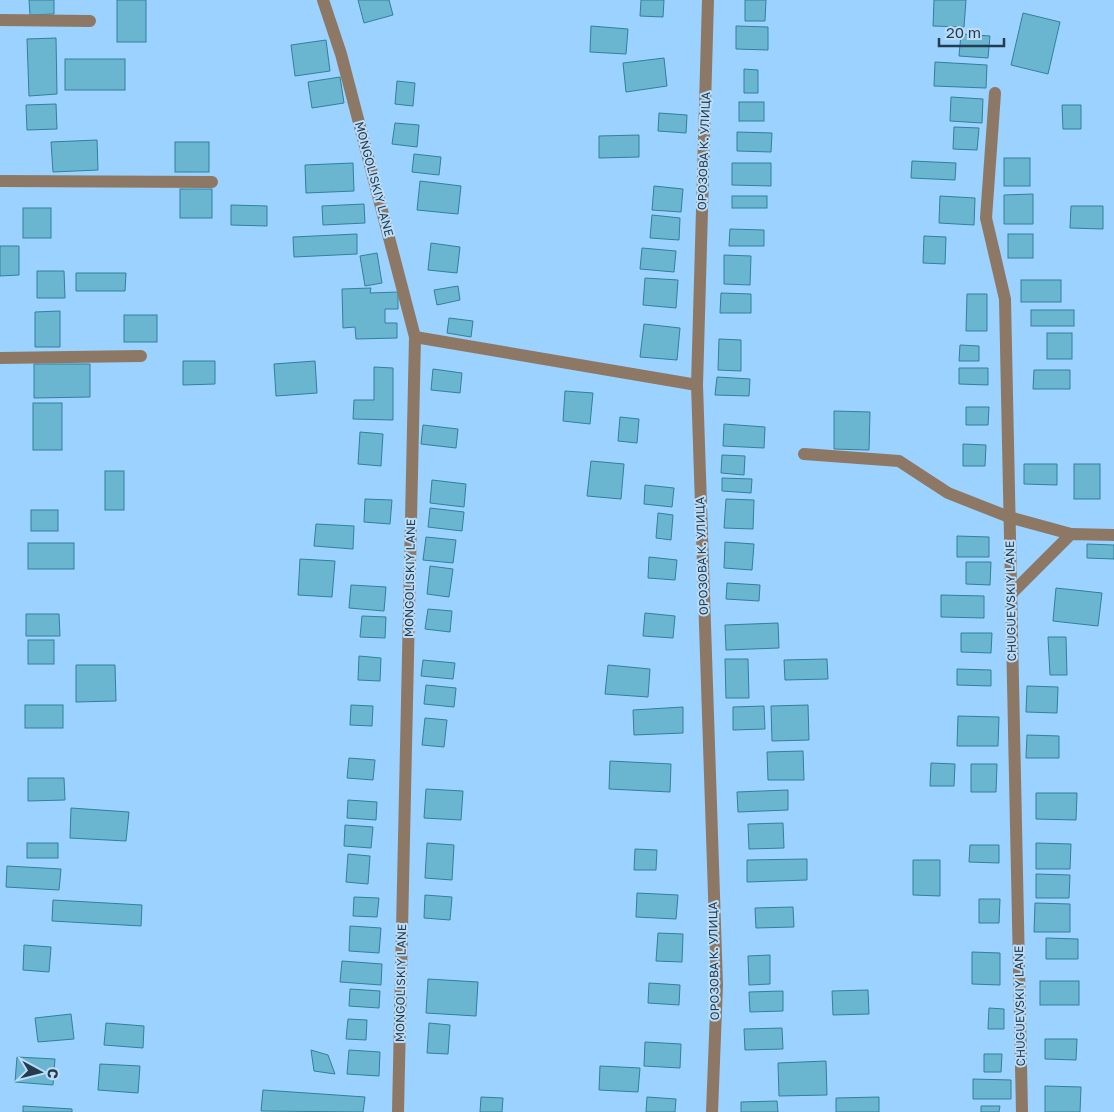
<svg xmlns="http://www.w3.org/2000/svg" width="1114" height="1112" font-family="'Golos Text',sans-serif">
  <rect width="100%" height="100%" fill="#9bd2ff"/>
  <g fill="#6ab6d1" stroke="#32809a">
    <path d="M29,0H54V14L30,15Z"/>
    <rect x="117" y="0" width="29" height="42"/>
    <path d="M358,0H389L393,15L364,23Z"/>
    <path d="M641,0H664L663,17L640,16Z"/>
    <path d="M745,0H766L765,21H745Z"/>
    <path d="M934,0H966L964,27L933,26Z"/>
    <path d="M1023,13L1060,22L1048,74L1011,65Z"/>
    <path d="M591,26L628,29L626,54L590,52Z"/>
    <path d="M736,26L768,27V50L736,49Z"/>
    <path d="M961,34L990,36L988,58L959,56Z"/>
    <path d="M56,38L57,94L29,96L27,39Z"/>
    <path d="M326,40L330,71L295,76L291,45Z"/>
    <path d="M664,58L667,86L626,92L623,63Z"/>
    <rect x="65" y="59" width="60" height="31"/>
    <path d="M935,62L987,65L986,88L934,86Z"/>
    <path d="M744,69L758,70V93H744Z"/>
    <path d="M340,77L344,103L312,108L308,82Z"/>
    <path d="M397,81L415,83L413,106L395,104Z"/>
    <path d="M951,97L983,99L982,123L950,121Z"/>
    <rect x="739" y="102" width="25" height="19"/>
    <path d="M56,104L57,129L27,130L26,105Z"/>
    <path d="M1062,105H1081V129H1063Z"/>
    <path d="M659,113L687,115L686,133L658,131Z"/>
    <path d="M395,123L419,125L417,147L392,144Z"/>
    <path d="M954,127L979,128L977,150L953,149Z"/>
    <path d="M737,132L772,133L771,152L737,151Z"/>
    <path d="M639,135V157L599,158V136Z"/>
    <path d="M97,140L98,170L53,172L51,142Z"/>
    <rect x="175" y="142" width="34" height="30"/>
    <path d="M414,154L441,157L439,175L412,172Z"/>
    <rect x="1004" y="158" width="26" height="28"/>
    <path d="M912,161L956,163L955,180L911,178Z"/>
    <path d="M353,163L354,191L306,193L305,165Z"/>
    <path d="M732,163H771V186L732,185Z"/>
    <path d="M420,181L461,186L458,214L417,210Z"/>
    <path d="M654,186L683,189L681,212L652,210Z"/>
    <rect x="180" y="189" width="32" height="29"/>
    <path d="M1033,194V224H1004V195Z"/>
    <rect x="732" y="196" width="35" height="12"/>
    <path d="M940,196L975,198L974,225L939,223Z"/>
    <path d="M364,204L365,223L323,225L322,206Z"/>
    <path d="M231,205L267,206V226L231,225Z"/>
    <path d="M1071,206H1103V229L1070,228Z"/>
    <rect x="23" y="208" width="28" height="30"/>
    <path d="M652,215L680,218L679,240L650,238Z"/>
    <path d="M730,229L764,230V246H729Z"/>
    <path d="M357,234V254L294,257L293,237Z"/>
    <rect x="1008" y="234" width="25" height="24"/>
    <path d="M924,236L946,237L945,264L923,263Z"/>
    <path d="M431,243L460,247L457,273L428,270Z"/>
    <path d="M0,246H19V275L0,276Z"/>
    <path d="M642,248L676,251L674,272L640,269Z"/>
    <path d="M377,253L382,283L365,286L360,256Z"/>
    <path d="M724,255L751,256L750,285L724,284Z"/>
    <path d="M37,271H64L65,298H37Z"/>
    <path d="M76,273H126L125,291H76Z"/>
    <path d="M645,278L678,280L676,308L643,305Z"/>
    <rect x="1021" y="280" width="40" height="22"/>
    <path d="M458,286L460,300L437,305L434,290Z"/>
    <path d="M371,288L370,293L398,292V309H385V323H397V338L356,339L355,327L343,328L342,289Z"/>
    <path d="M721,293L751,294V313H720Z"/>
    <path d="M967,294H987V331H966Z"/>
    <rect x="1031" y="310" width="43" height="16"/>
    <path d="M60,311V347H35V312Z"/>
    <rect x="124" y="315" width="33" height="27"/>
    <path d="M449,318L473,321L471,337L447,333Z"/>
    <path d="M644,324L680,328L677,360L640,357Z"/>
    <rect x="1047" y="333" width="25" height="26"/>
    <path d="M719,339L741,340V371L718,370Z"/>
    <path d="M960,345L979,346V361H959Z"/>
    <path d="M183,361H215V384L183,385Z"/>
    <path d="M315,361L317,393L276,396L274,364Z"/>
    <path d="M34,364H90V397L34,398Z"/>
    <path d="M374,367L393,368V420L353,419L354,400H374Z"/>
    <path d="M959,368H988V385L959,384Z"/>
    <path d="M433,369L462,373L460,393L431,390Z"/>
    <path d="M1034,370H1070V389H1033Z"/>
    <path d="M717,377L750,379L749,396L715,395Z"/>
    <path d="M565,391L593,393L590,424L563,421Z"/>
    <rect x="33" y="403" width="29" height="47"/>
    <path d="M966,407H989L988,425H966Z"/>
    <path d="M834,411L870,412L869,450L834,449Z"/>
    <path d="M620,417L639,419L637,443L618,441Z"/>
    <path d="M724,424L765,427L764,448L723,446Z"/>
    <path d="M423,425L458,429L456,448L421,444Z"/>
    <path d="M360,432L383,434L381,466L358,464Z"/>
    <path d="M963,444L986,445L985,466H963Z"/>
    <path d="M722,455L745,456L744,475L721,473Z"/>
    <path d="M591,461L624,464L621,499L587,496Z"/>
    <path d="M1024,464H1057V485L1024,484Z"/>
    <rect x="1074" y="464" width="26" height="35"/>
    <rect x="105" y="471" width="19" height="39"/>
    <path d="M722,478L752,479L751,493L722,491Z"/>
    <path d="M432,480L466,484L464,507L430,503Z"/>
    <path d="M645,485L674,488L672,507L644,504Z"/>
    <path d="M365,499L392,500L390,524L364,522Z"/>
    <path d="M726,499L754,500L753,529L724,528Z"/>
    <path d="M430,508L464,512L462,531L428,527Z"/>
    <rect x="31" y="510" width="27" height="21"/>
    <path d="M658,513L673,515L671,540L656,538Z"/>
    <path d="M316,524L354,526L353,549L314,546Z"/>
    <path d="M957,536L989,537V557H957Z"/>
    <path d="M426,537L456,540L453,563L423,560Z"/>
    <path d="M725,542L754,544L752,570L724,568Z"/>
    <rect x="28" y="543" width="46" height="26"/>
    <path d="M1087,544L1114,545V559L1087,558Z"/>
    <path d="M649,557L677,560L675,580L648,578Z"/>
    <path d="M300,559L335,561L332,597L298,595Z"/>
    <path d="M966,562H991L990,585L966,584Z"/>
    <path d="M430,566L453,569L449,597L427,594Z"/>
    <path d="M727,583L760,585L759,601L726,599Z"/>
    <path d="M351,585L386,587L384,611L349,608Z"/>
    <path d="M1056,588L1102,593L1098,626L1053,621Z"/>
    <path d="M941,595L984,596V618L941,617Z"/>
    <path d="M428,609L452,611L450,632L425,629Z"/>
    <path d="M645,613L675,616L673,638L643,636Z"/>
    <path d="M26,614H59L60,636H26Z"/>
    <path d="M362,616L386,617L385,638L360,637Z"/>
    <path d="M778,623L779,648L726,650L725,625Z"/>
    <path d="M961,633H992L991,653L961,652Z"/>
    <path d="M1048,637H1066L1067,675H1050Z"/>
    <rect x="28" y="640" width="26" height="24"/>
    <path d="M359,656L381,658L380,681L358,680Z"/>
    <path d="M725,659H748L749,698H726Z"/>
    <path d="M827,659L828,679L785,680L784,660Z"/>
    <path d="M423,660L455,663L453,679L421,676Z"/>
    <path d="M76,665H115L116,701L76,702Z"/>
    <path d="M608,665L650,669L648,697L605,694Z"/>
    <path d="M957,669L991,670V686L957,685Z"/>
    <path d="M426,685L456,688L454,707L424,704Z"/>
    <path d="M1027,686L1058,687L1057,713L1026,712Z"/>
    <rect x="25" y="705" width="38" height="23"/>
    <path d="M351,705L373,706L372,726L350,725Z"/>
    <path d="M808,705L809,740L772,741L771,706Z"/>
    <path d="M764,706L765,729L733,730V707Z"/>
    <path d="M683,707V733L634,735L633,710Z"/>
    <path d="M958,716L999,717L998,746H957Z"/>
    <path d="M425,718L447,720L444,747L422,745Z"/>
    <path d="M1027,735L1059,736V758H1026Z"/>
    <path d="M803,751L804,780H768L767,752Z"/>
    <path d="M349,758L375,760L373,780L347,778Z"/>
    <path d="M610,761L671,764L670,792L609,789Z"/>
    <path d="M931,763L955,764L954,786H930Z"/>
    <path d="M971,764H997L996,792H971Z"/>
    <path d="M28,778H64L65,800L28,801Z"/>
    <path d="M426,789L463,791L461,820L424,818Z"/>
    <path d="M788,790V810L738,812L737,792Z"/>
    <path d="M1036,793H1077L1076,820L1036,819Z"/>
    <path d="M348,800L377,802L376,820L347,818Z"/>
    <path d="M71,808L129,812L126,841L70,838Z"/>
    <path d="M783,823L784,848L749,849L748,824Z"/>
    <path d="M345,825L373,827L371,848L344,846Z"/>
    <rect x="27" y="843" width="31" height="15"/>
    <path d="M427,843L454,845L452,880L425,878Z"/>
    <path d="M1036,843L1071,844L1070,869H1036Z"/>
    <path d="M970,845H999V863L969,862Z"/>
    <path d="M635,849L657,850L656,870H634Z"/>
    <path d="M348,854L370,856L368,884L346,882Z"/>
    <path d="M807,859V880L747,882V860Z"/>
    <path d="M913,860H940V896L913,895Z"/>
    <path d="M7,866L61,869L59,890L6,887Z"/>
    <path d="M1036,874L1070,875L1069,898H1036Z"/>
    <path d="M637,893L678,895L676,919L636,917Z"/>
    <path d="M425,895L452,897L450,920L424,918Z"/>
    <path d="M354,897L379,898L377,917L353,916Z"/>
    <path d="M979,899H1000L999,923H979Z"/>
    <path d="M53,900L142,905L141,926L52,921Z"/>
    <path d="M1035,903L1070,904V932H1034Z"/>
    <path d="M793,907L794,927L756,928L755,908Z"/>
    <path d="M350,926L381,928L379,953L349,951Z"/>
    <path d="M658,933L683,934L682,962L656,961Z"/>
    <path d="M1046,938L1078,939V959H1046Z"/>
    <path d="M24,945L51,947L49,972L23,970Z"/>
    <path d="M972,952L1000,953V985L972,984Z"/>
    <path d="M770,955V984L749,985L748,956Z"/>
    <path d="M342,961L382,964L381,985L340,982Z"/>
    <path d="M428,979L478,982L476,1016L426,1013Z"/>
    <rect x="1040" y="981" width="39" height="24"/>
    <path d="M649,983L680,985L679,1005L648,1003Z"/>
    <path d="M350,989L380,991L379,1008L349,1006Z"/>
    <path d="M868,990L869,1014L833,1015L832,991Z"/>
    <path d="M783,991V1011L750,1012L749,992Z"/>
    <path d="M989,1008L1004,1009V1029H988Z"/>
    <path d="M71,1014L74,1039L38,1042L35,1018Z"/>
    <path d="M348,1019L367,1020L366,1040L346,1039Z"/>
    <path d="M106,1023L144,1026L143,1048L104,1045Z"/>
    <path d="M429,1023L450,1025L448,1054L427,1053Z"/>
    <path d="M782,1028L783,1049L745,1050L744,1029Z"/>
    <path d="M1045,1039H1077L1076,1060L1045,1059Z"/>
    <path d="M645,1042L681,1044L680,1068L644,1066Z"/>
    <path d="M311,1050L328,1055L335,1074L314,1071Z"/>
    <path d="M349,1050L380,1052L379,1076L347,1074Z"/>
    <path d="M984,1054H1002L1001,1072H984Z"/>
    <path d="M17,1057L55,1059L53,1085L15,1082Z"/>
    <path d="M826,1061L827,1095L779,1096L778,1063Z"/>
    <path d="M100,1064L140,1066L138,1093L98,1090Z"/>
    <path d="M600,1066L640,1068L638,1092L599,1090Z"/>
    <path d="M973,1079L1011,1080V1099H973Z"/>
    <path d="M1045,1086L1081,1087L1080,1112H1045Z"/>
    <path d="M263,1090L365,1097L363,1112L261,1111Z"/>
    <path d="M481,1097L503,1098L502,1112H480Z"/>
    <path d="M647,1097L676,1099L675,1112H646Z"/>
    <path d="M879,1097V1112H836V1098Z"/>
    <path d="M777,1101L778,1112H741V1102Z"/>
    <path d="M23,1106L72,1109V1112H23Z"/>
    <path d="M981,1106H1000L999,1112H981Z"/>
  </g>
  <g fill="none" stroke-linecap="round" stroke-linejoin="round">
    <g stroke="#8d7865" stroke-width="12">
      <path d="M323,0L341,54L415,337L398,1112"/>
      <path d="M708,0L697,385L717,985L712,1112"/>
      <path d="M0,20L90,21"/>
      <path d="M995,93L986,218L1005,299L1022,1112"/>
      <path d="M0,181L212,182"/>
      <path d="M415,337L697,385"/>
      <path d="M0,358L141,356"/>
      <path d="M804,454L899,461L948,493L1009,517L1071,534"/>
      <path d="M1011,594L1071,534L1114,535"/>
    </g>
  </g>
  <g text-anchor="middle" stroke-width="4" stroke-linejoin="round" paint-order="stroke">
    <g font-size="12" fill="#253c4e" stroke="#bcddf8">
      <text transform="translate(704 151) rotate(-88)" y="4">ОРОЗОВА К. УЛИЦА</text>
      <text transform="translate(374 179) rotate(75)" y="4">MONGOLISKIY LANE</text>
      <text transform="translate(702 556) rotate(-92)" y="4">ОРОЗОВА К. УЛИЦА</text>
      <text transform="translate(410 578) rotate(-89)" y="4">MONGOLISKIY LANE</text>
      <text transform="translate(1011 601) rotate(-91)" y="4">CHUGUEVSKIY LANE</text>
      <text transform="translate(714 961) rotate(-91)" y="4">ОРОЗОВА К. УЛИЦА</text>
      <text transform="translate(401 983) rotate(-89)" y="4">MONGOLISKIY LANE</text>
      <text transform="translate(1020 1006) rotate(-91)" y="4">CHUGUEVSKIY LANE</text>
    </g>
  </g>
  <g transform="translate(40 1072) rotate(97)" stroke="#bcddf8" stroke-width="4" paint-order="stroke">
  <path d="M0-4L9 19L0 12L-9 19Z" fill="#253c4e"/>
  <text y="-8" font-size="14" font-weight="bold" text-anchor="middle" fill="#253c4e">С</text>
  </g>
  <path d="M939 38v8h65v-8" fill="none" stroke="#253c4e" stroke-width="2.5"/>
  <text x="946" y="38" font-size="15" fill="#253c4e" stroke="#bcddf8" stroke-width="4" paint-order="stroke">20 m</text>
</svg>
